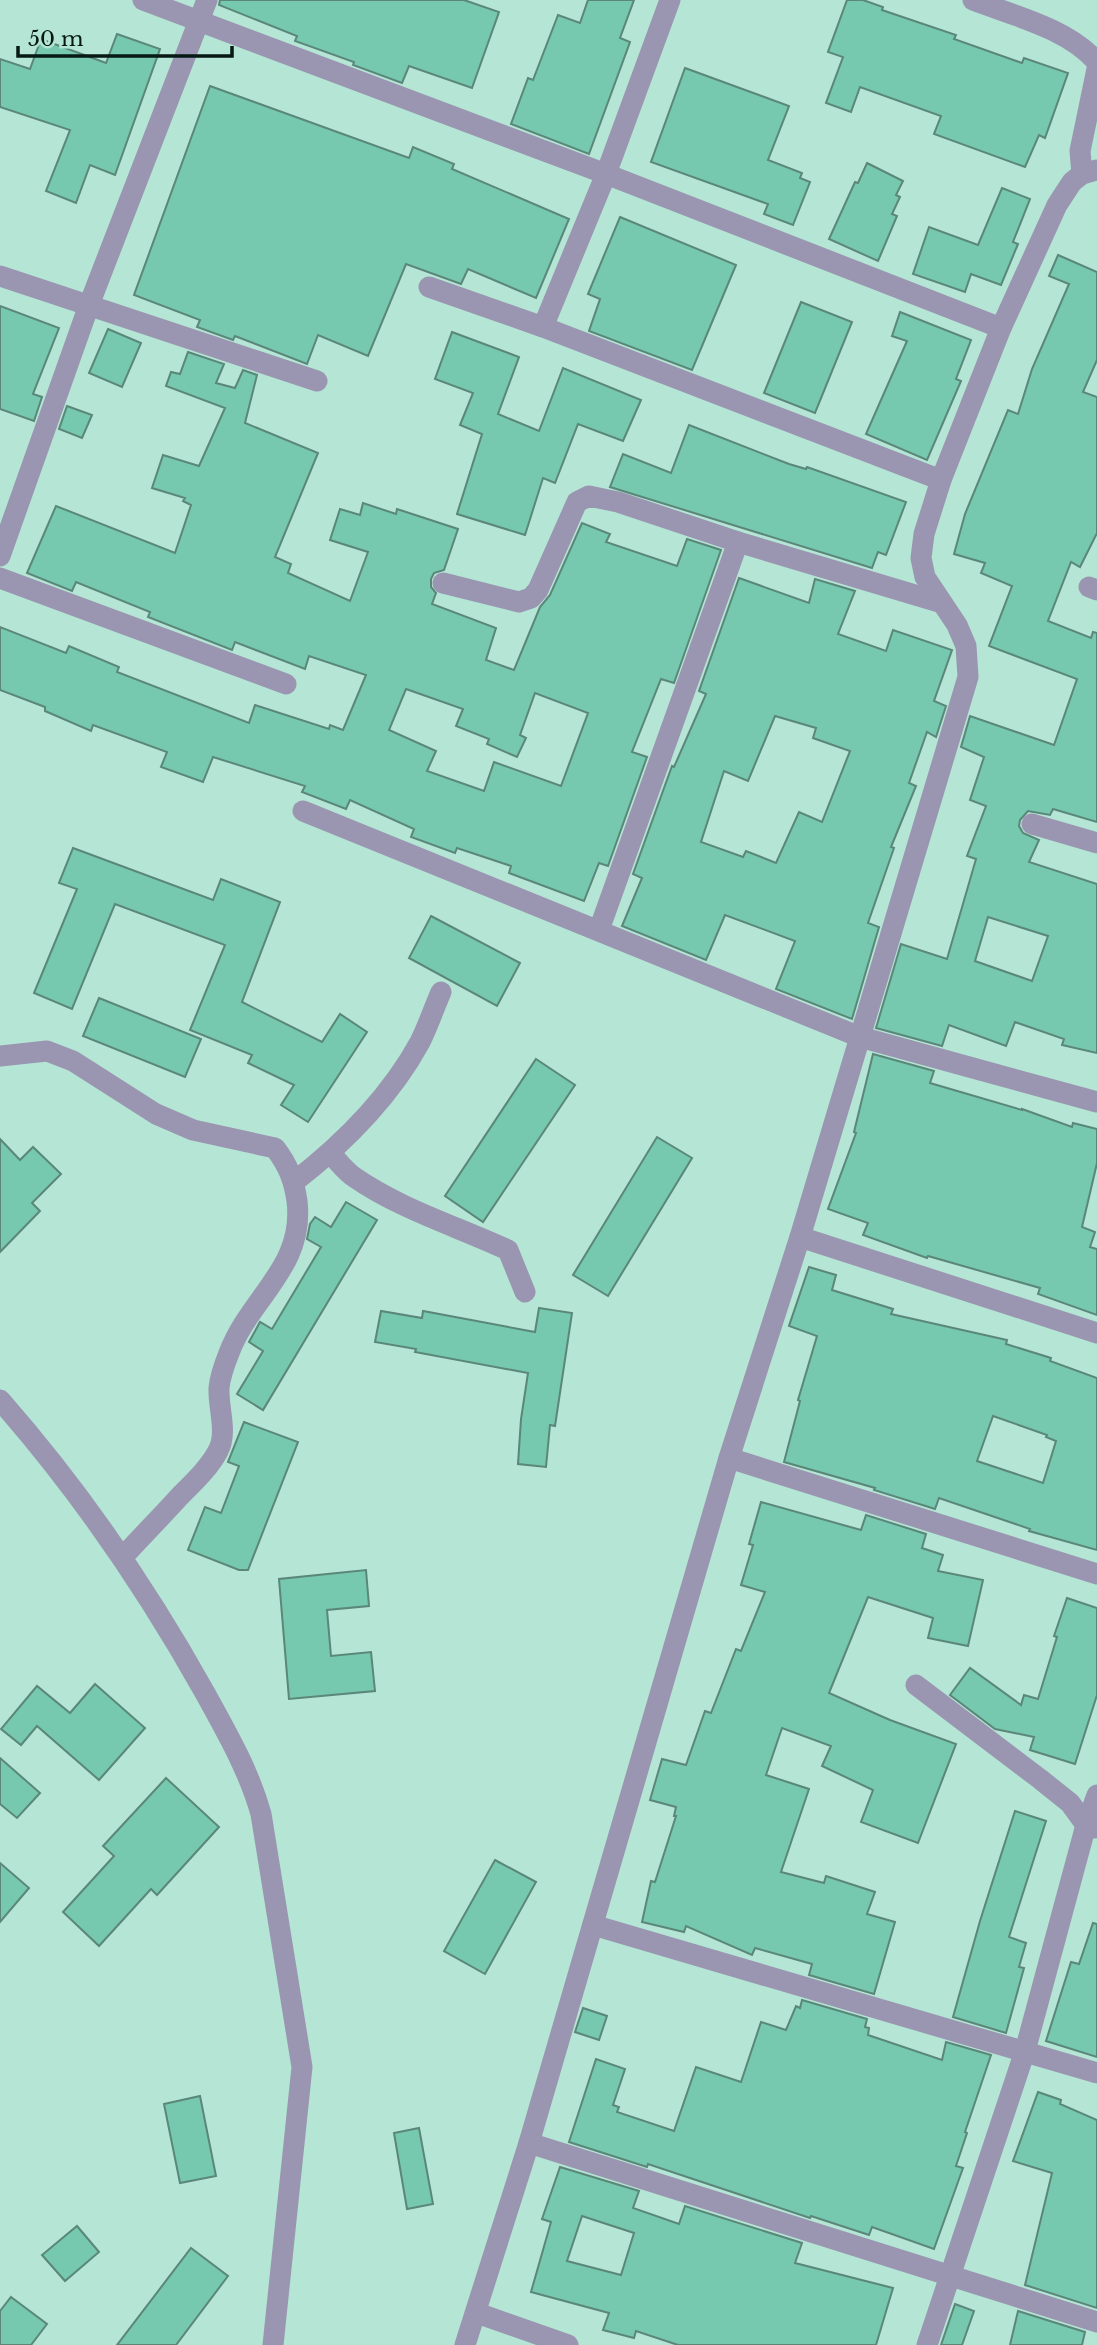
<svg xmlns="http://www.w3.org/2000/svg" width="1097" height="2345" font-family="'Libre Baskerville',serif">
  <rect width="100%" height="100%" fill="#b5e5d4"/>
  <g fill="#76c8ae" stroke="#5a8779" stroke-width="2" fill-rule="evenodd">
    <path d="M220,0H464L499,12L472,88L409,66L402,83L353,65L354,62L295,41L297,36L219,5Z"/>
    <path d="M588,0H634L620,38L630,42L589,154L511,124L528,78L533,80L558,15L580,23Z"/>
    <path d="M847,0H863L883,7L882,10L956,35L954,39L1022,63L1024,58L1068,73L1045,138L1039,135L1025,167L934,134L941,116L860,87L851,112L826,103L843,57L828,52Z"/>
    <path d="M117,34L160,49L115,175L90,165L76,203L46,191L70,130L0,107V59L30,69L41,39L106,63Z"/>
    <path d="M685,68L789,106L768,160L802,173L800,178L810,182L793,225L764,214L768,204L651,162Z"/>
    <path d="M210,86L409,158L413,147L454,164L452,169L569,219L536,298L468,269L461,284L406,264L368,356L318,335L307,364L235,336L233,340L197,327L200,320L134,295Z"/>
    <path d="M867,163L903,181L896,195L900,197L892,214L897,216L878,261L829,239L855,182L858,183Z"/>
    <path d="M1002,188L1030,199L1013,242L1018,244L1001,285L971,274L965,292L913,274L929,227L978,245Z"/>
    <path d="M620,217L736,265L692,370L589,331L600,299L588,294Z"/>
    <path d="M1058,255L1097,272V360L1083,392L1097,397V533L1080,567L1071,562L1048,621L1091,638L1093,632L1097,633V822L1053,809L1050,815L1028,811L1020,820L1019,826L1023,833L1039,840L1029,862L1097,884V1053L1062,1045L1064,1039L1015,1022L1006,1046L949,1025L942,1046L876,1028L901,944L947,959L976,859L967,856L986,806L970,800L984,757L961,747L970,716L1054,745L1077,679L989,646L1012,586L981,573L985,563L954,554L965,514L1008,410L1018,414L1032,369L1069,284L1049,276ZM988,917L1048,936L1032,981L975,961Z"/>
    <path d="M801,302L852,322L815,413L764,393Z"/>
    <path d="M0,306L59,328L33,394L42,397L34,421L0,409Z"/>
    <path d="M900,312L971,340L956,379L961,381L927,460L866,434L907,341L892,336Z"/>
    <path d="M108,329L141,343L122,387L89,373Z"/>
    <path d="M452,332L519,357L498,414L539,431L563,368L641,400L623,441L578,424L555,483L543,478L525,535L457,514L482,434L460,425L473,393L435,379Z"/>
    <path d="M188,352L224,364L216,383L235,388L243,370L257,375L245,423L318,453L275,557L291,564L288,573L350,601L368,552L330,540L340,509L360,515L363,503L396,514L397,509L458,529L444,570L434,573L431,579V587L436,593L432,604L496,628L486,660L514,670L540,607L550,595L582,523L610,534L606,542L677,566L687,539L721,550L674,683L661,679L632,752L647,757L608,866L599,863L584,901L509,873L511,866L457,848L455,853L411,837L414,829L350,800L346,809L302,792L305,786L213,757L203,782L161,767L167,752L93,725L91,731L45,711V707L0,690V627L66,653L69,646L119,667L117,672L249,723L255,705L329,729L330,725L343,730L366,675L309,656L305,669L235,642L232,650L148,617L150,612L76,582L72,591L27,573L56,506L175,553L191,505L183,501L185,498L152,488L163,455L199,466L225,408L166,386L171,372L180,374ZM406,689L463,709L456,726L489,739L487,744L517,757L526,738L520,735L535,693L588,713L561,786L494,762L484,791L427,771L436,751L389,730Z"/>
    <path d="M67,406L92,415L82,438L59,429Z"/>
    <path d="M689,425L789,464L806,469L807,467L906,502L886,555L878,552L872,568L610,487L623,454L671,473Z"/>
    <path d="M739,578L809,603L815,579L855,591L838,634L886,651L893,630L952,650L934,701L946,706L936,737L927,732L909,783L916,786L891,847L894,848L868,923L879,927L852,1019L776,989L795,941L725,915L706,960L622,926L642,878L633,874L672,766L674,767L706,694L699,691ZM775,716L816,728L813,738L850,751L822,822L799,812L776,863L746,851L743,857L701,842L724,771L748,781Z"/>
    <path d="M73,848L213,900L221,879L280,902L242,1002L322,1042L340,1014L367,1032L308,1122L281,1105L294,1085L248,1063L252,1055L190,1030L225,945L115,904L72,1009L34,993L77,889L59,883Z"/>
    <path d="M431,916L520,963L497,1006L409,958Z"/>
    <path d="M99,998L201,1039L185,1077L83,1036Z"/>
    <path d="M873,1054L934,1071L930,1083L1022,1110V1109L1072,1127L1073,1123L1097,1129V1163L1082,1227L1095,1232L1090,1247L1097,1249V1315L1038,1294L1040,1288L928,1256L927,1258L863,1235L868,1223L828,1209L856,1133L854,1132Z"/>
    <path d="M536,1059L575,1085L483,1222L445,1196Z"/>
    <path d="M657,1137L692,1158L608,1296L573,1275Z"/>
    <path d="M0,1139L20,1160L33,1147L61,1174L32,1203L40,1211L0,1252Z"/>
    <path d="M346,1202L377,1220L263,1410L237,1394L263,1351L249,1342L260,1322L272,1329L321,1247L307,1239L310,1224L315,1217L331,1227Z"/>
    <path d="M809,1267L836,1275L832,1290L893,1309L891,1314L1007,1340L1006,1344L1051,1358L1050,1361L1097,1378V1550L1029,1531L1030,1529L939,1498L935,1509L874,1490L875,1488L784,1462L800,1401L798,1400L817,1336L789,1326ZM993,1416L1047,1435L1046,1437L1056,1441L1043,1483L977,1461Z"/>
    <path d="M539,1308L572,1313L555,1426L550,1425L546,1467L518,1464L521,1419L528,1373L415,1352L416,1349L375,1342L381,1311L422,1318L423,1311L535,1332Z"/>
    <path d="M244,1422L298,1442L248,1570H239L188,1550L205,1507L221,1513L239,1466L228,1462Z"/>
    <path d="M761,1502L861,1530L866,1515L926,1534L922,1548L943,1555L938,1571L983,1580L968,1646L928,1638L933,1618L868,1597L829,1693L890,1720L956,1744L918,1843L861,1822L873,1790L822,1766L831,1746L782,1728L766,1775L809,1789L781,1872L824,1883L826,1876L875,1892L867,1914L895,1922L874,1994L809,1975L812,1964L755,1948L752,1955L686,1926L684,1932L642,1922L651,1881L655,1882L676,1816H674L676,1807L650,1800L662,1759L686,1765L705,1711L711,1713L736,1649L741,1651L765,1592L741,1585L753,1545L749,1544Z"/>
    <path d="M366,1570L369,1606L327,1610L331,1656L371,1652L375,1691L289,1699L279,1579Z"/>
    <path d="M1067,1598L1097,1608V1695L1075,1764L1030,1750L1034,1737L995,1729L950,1695L970,1668L1021,1705L1024,1695L1038,1699L1057,1637L1054,1636Z"/>
    <path d="M95,1684L145,1728L99,1780L37,1726L21,1745L1,1729L37,1686L70,1713Z"/>
    <path d="M0,1758L40,1793L17,1818L0,1804Z"/>
    <path d="M166,1778L219,1827L157,1895L151,1889L99,1946L63,1912L114,1856L103,1846Z"/>
    <path d="M1015,1811L1046,1821L1009,1937L1026,1943L1019,1967L1024,1968L1006,2033L953,2017L980,1921Z"/>
    <path d="M495,1860L536,1882L485,1974L444,1951Z"/>
    <path d="M0,1863L29,1888L0,1922Z"/>
    <path d="M1093,1923L1097,1924V2057L1046,2041L1071,1962L1079,1964Z"/>
    <path d="M802,2000L867,2019L865,2027L869,2028L868,2035L942,2060L946,2042L991,2055L965,2132L967,2133L956,2166L963,2168L934,2249L872,2227L869,2235L811,2216L810,2218L648,2164L647,2167L569,2142L596,2059L625,2069L613,2105L619,2107L617,2112L674,2131L696,2067L741,2082L761,2022L786,2030L796,2006L800,2008Z"/>
    <path d="M583,2008L607,2016L599,2040L575,2032Z"/>
    <path d="M1038,2092L1061,2100L1060,2104L1097,2120V2308L1025,2285L1052,2173L1013,2161Z"/>
    <path d="M200,2096L216,2176L180,2183L164,2104Z"/>
    <path d="M419,2128L433,2204L407,2209L394,2133Z"/>
    <path d="M560,2167L639,2191L633,2208L679,2224L685,2206L802,2243L795,2263L893,2288L876,2345H678L636,2331L634,2338L603,2330L609,2313L531,2292L551,2222L542,2219ZM582,2216L634,2233L621,2275L567,2261Z"/>
    <path d="M77,2226L99,2252L65,2281L42,2255Z"/>
    <path d="M191,2248L228,2276L176,2345H117Z"/>
    <path d="M11,2297L47,2324L31,2345H0V2311Z"/>
    <path d="M955,2304L974,2311L962,2345H941Z"/>
    <path d="M1018,2311L1085,2332L1082,2345H1010Z"/>
  </g>
  <g fill="none" stroke-linecap="round" stroke-linejoin="round">
    <g stroke="#9a96b1" stroke-width="21">
      <path d="M143,0L606,174L1001,328"/>
      <path d="M973,0C1014,16 1067,28 1097,62"/>
      <path d="M1082,174L1080,151L1097,69"/>
      <path d="M0,276L317,381"/>
      <path d="M429,287L543,327L941,480"/>
      <path d="M543,327L606,174L670,0"/>
      <path d="M0,556L89,305L207,0"/>
      <path d="M0,578L286,684"/>
      <path d="M443,583L519,602L531,598L538,590L577,502L589,496L618,502L738,542L942,603"/>
      <path d="M1089,587L1097,590"/>
      <path d="M303,811L860,1037L1097,1102"/>
      <path d="M1032,824L1097,843"/>
      <path d="M599,930L738,542"/>
      <path d="M0,1056L47,1051L73,1061L156,1114L193,1130L275,1148C288,1165 294,1180 297,1201C305,1267 250,1297 229,1353C225,1363 220,1377 219,1388C218,1409 228,1432 218,1451C209,1468 194,1482 180,1496C161,1517 141,1537 122,1558"/>
      <path d="M331,1154C338,1161 345,1171 354,1177C400,1209 456,1226 508,1250L525,1292"/>
      <path d="M294,1182C343,1144 390,1097 420,1042C428,1026 434,1008 441,992"/>
      <path d="M800,1237L1097,1333"/>
      <path d="M0,1400C79,1490 147,1589 205,1693C227,1733 249,1771 261,1814L302,2067L273,2345"/>
      <path d="M729,1458L1097,1574"/>
      <path d="M916,1685L1040,1779L1070,1803L1086,1825L1095,1828"/>
      <path d="M593,1925L1097,2073"/>
      <path d="M529,2143L1097,2322"/>
      <path d="M477,2313L568,2345"/>
      <path d="M465,2345L529,2143L729,1458L800,1237L968,677L966,646L957,625L925,577L921,558L924,534L941,480L1001,328L1057,205L1072,182L1082,174L1097,170"/>
      <path d="M927,2345L1025,2051L1086,1825L1097,1795"/>
    </g>
  </g>
  <path d="M18 46v10h214v-10" fill="none" stroke="#061913" stroke-width="3.5"/>
  <text x="28" y="46" font-size="21" fill="#061913" stroke="#b5e5d4" stroke-width="5" paint-order="stroke">50 m</text>
</svg>
